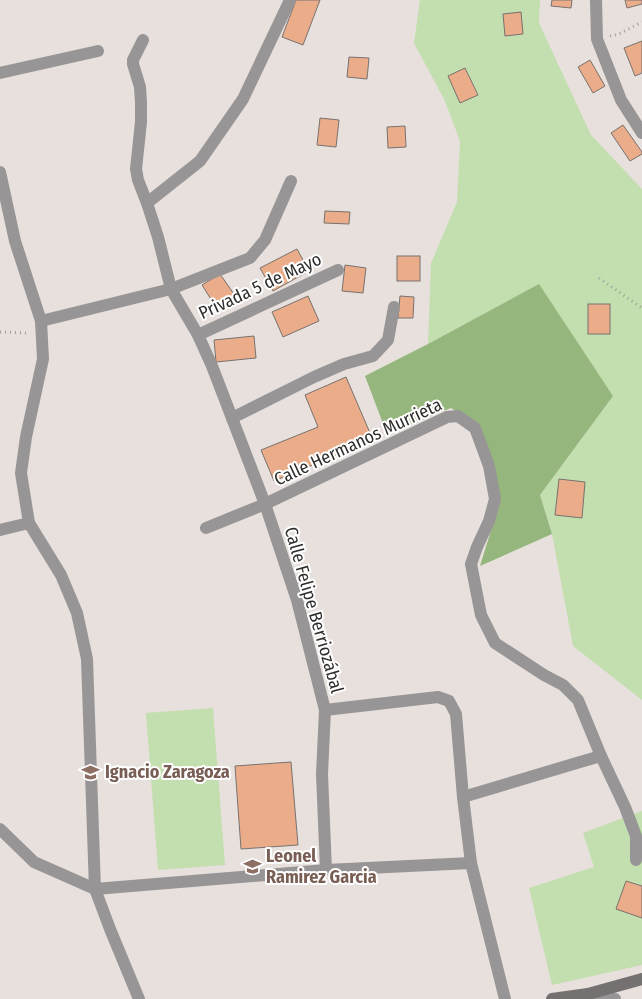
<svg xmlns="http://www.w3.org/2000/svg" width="642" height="999" font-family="'Fira Sans Condensed',sans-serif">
  <rect width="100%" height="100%" fill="#e7e0dc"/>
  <g fill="#c3deaf">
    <path d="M420,0H540L539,23L591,135L642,189V700L573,646L552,534L540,495L613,396L539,285L428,344L431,263L457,202L460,141L445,101L414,43Z"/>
    <path d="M213,708L225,865L158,870L146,713Z"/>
    <path d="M642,811V965L552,985L529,888L594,867L583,833Z"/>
  </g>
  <path fill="#95b67c" d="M539,284L613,396L540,495L552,534L480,566L496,514L475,424L451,408L387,434L365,376L428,344Z"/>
  <g fill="#ebac8a" stroke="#78726f">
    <path d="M296,0H320L303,45L282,37Z"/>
    <path d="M552,0H572L571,8L551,6Z"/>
    <path d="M625,0H642V4L627,8Z"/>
    <path d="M521,12L523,34L505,36L503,14Z"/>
    <path d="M642,41V73L635,76L624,48Z"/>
    <path d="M349,57L369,58L367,79L347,77Z"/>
    <path d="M590,60L605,86L593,93L578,67Z"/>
    <path d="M465,68L478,95L460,103L448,76Z"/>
    <path d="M320,118L339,120L336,147L317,145Z"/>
    <path d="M623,125L642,152V154L630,161L611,133Z"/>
    <path d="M405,126L406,147L388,148L387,127Z"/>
    <path d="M325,211L350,212L349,224L324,223Z"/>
    <path d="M297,249L309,271L273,291L260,268Z"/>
    <rect x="397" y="256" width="23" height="25"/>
    <path d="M345,265L366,268L363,293L342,291Z"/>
    <path d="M220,274L236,297L217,309L202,285Z"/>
    <path d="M308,296L319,321L283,337L272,312Z"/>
    <path d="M400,296L414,297L413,318H398Z"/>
    <rect x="588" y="304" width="22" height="30"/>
    <path d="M254,336L256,358L216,362L214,340Z"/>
    <path d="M346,377L373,440L274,481L261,450L318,427L305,395Z"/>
    <path d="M559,479L585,482L582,518L555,515Z"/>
    <path d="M291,762L298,845L241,849L235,766Z"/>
    <path d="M626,881L642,886V918L616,909Z"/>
  </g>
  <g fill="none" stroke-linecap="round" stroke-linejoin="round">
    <g stroke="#a49f9b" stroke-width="3" stroke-dasharray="1 4" stroke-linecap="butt">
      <path d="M610,36L619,34L642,22"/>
      <path d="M599,278L642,308"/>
      <path d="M0,332L27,333"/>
    </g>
    <g stroke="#989596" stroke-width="12">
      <path d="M596,0L597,39L621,100L642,133"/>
      <path d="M143,40L133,60V64L140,87L141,103V122L136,169L138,180L147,203L158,237L171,289L198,335L212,366L265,504L297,600L325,710L322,774L326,870"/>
      <path d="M0,73L98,51"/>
      <path d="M0,172L15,241L41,321L43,359L26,437L21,473L29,523L61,575L77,613L87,659L95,889L110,929L139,999"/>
      <path d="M147,203L200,161L243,99L290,0"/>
      <path d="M41,321L171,289L250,258L265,240L291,181"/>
      <path d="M198,335L338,270"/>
      <path d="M232,418L314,377L344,364L373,356L388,340L394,307"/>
      <path d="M206,528L265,504L447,417L458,416L475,428L489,466L495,499L489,521L477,547L471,564L481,615L495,643L544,675L563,685L578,700L601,756L625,807L636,836V860"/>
      <path d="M0,530L29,523"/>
      <path d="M325,710L438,697L449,701L456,714L463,797L471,863L505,999"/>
      <path d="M463,797L580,762L601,756"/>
      <path d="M0,829L34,862L95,889L326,870L471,863"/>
      <path d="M588,994L615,999"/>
    </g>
    <path stroke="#757171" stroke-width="12" d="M552,999L588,994L642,979"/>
  </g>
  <defs>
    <symbol id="school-bare" viewBox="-9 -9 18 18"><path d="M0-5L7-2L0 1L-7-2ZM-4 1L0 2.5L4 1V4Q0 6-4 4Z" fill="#8d6e63" stroke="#fff" stroke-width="2.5" paint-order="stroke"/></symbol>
  </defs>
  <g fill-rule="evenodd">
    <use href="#school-bare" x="78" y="760" width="25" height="25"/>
    <use href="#school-bare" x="240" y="854" width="25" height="25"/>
  </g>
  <g text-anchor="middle" stroke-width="4" stroke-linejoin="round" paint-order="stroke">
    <g font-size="18" fill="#2f2d2b" stroke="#fff">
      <text transform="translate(260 286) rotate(-25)" y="6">Privada 5 de Mayo</text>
      <text transform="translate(358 442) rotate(-25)" y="6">Calle Hermanos Murrieta</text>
      <text transform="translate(314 610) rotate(74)" y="6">Calle Felipe Berriozábal</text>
    </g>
    <g font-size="18" font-weight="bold" fill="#785e54" stroke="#fff" text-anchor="start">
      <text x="105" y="778">Ignacio Zaragoza</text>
      <text x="266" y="862">Leonel<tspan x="266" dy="21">Ramirez Garcia</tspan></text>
    </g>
  </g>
</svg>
